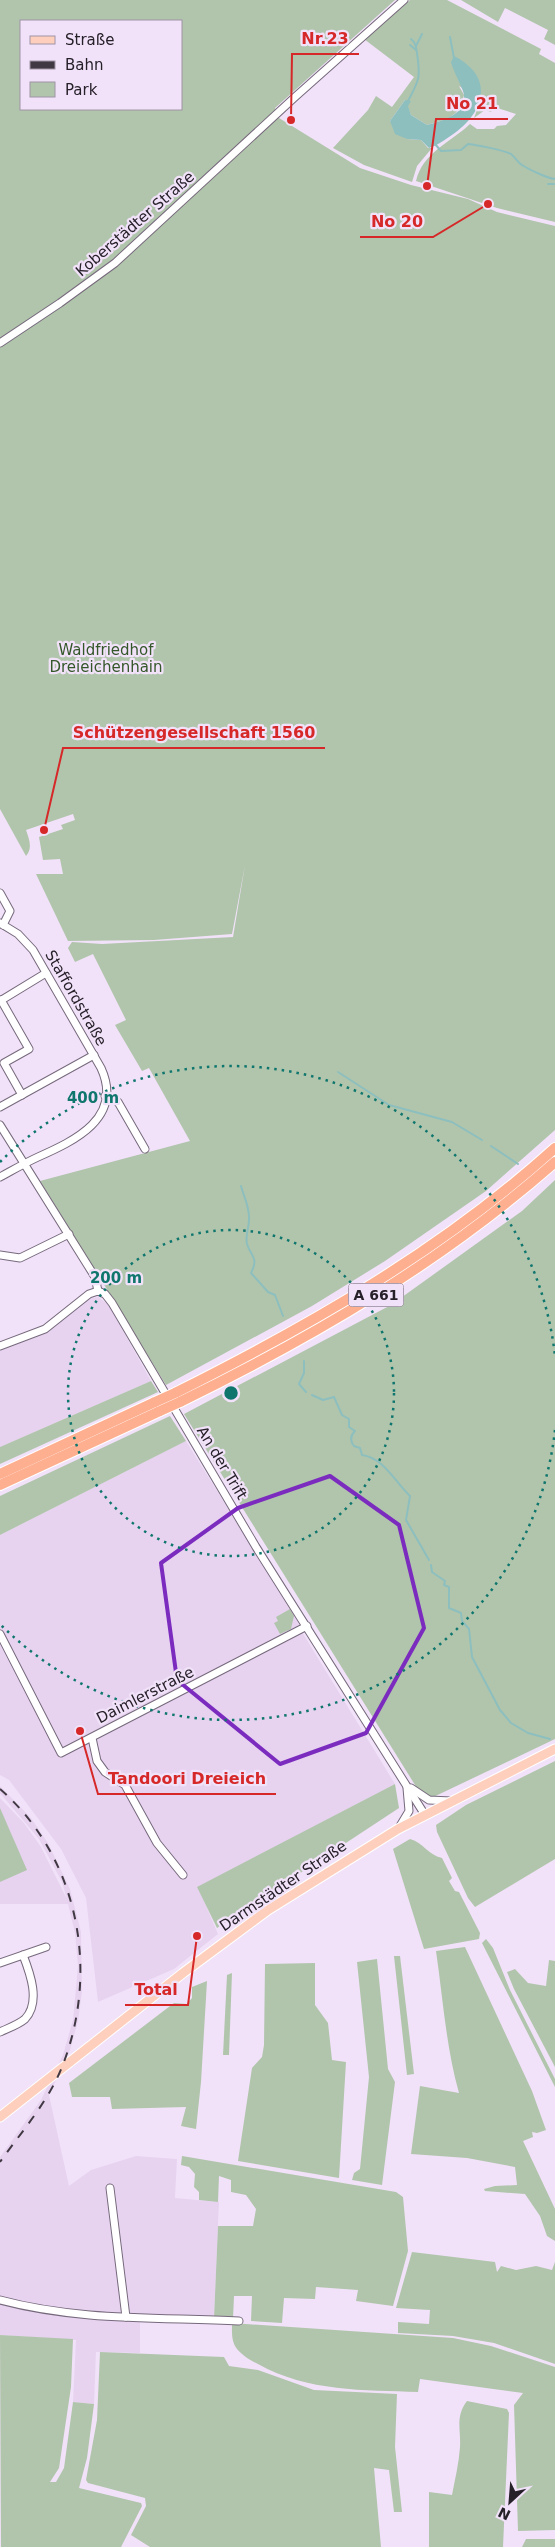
<svg xmlns="http://www.w3.org/2000/svg" width="555" height="2547" font-family="'DejaVu Sans',sans-serif">
  <rect width="100%" height="100%" fill="#f1e2f9"/>
  <g fill="#e7d3f0">
    <path d="M98,1297L108,1304L151,1381L0,1447V1349L46,1332L86,1299Z"/>
    <path d="M186,1441L295,1616L302,1632L395,1784L198,1887L218,1934L174,1969L98,2002L86,1898L61,1849L9,1780L0,1775V1535Z"/>
    <path d="M0,1786L31,1818L48,1843L70,1889L81,1932L82,1992L78,2021L70,2050L49,2095L69,2186L91,2170L136,2156L177,2159L175,2198L219,2202L214,2318L140,2315V2353L96,2352L94,2404L73,2402L76,2340L0,2335V2157L41,2100L63,2055L73,2020L78,1966L75,1933L68,1904H0V1798L24,1823L41,1847L67,1899L62,1882L39,1839L0,1793Z"/>
  </g>
  <g fill="#b1c5ac" fill-rule="evenodd">
    <path d="M0,0H395L275,108L279,118L360,168L411,185L468,199L497,212L555,226V1130L486,1191L385,1261L312,1306L166,1385L40,1181L190,1141L149,1068L142,1071L115,1025L126,1020L93,954L75,962L68,948L72,942L102,944L233,937L245,865L232,934L154,940L68,941L36,874H63L60,859L43,860L39,837L63,829L61,825L75,820L73,814L26,830C29,839 33,848 26,856L0,809ZM21,21H181V109H21Z"/>
    <path d="M410,0H447L541,49L539,54L555,63V222L497,208L416,181C423,152 450,143 470,124L477,129H494L497,126L506,125L516,114L494,107L491,112L485,110L474,118L481,99L459,86L464,95C459,118 447,119 427,125L411,115L405,100L390,121L407,139L421,140L428,148H432L417,166L412,182L364,165L333,148L368,110L376,96L392,107L414,77L364,39Z"/>
    <path d="M461,0H555V45L544,39L548,30L505,8L498,22Z"/>
    <path d="M555,1180V1739L425,1801L184,1414L391,1305L522,1211Z"/>
    <path d="M151,1381L158,1392L0,1464V1447Z"/>
    <path d="M170,1416L186,1441L0,1535V1496Z"/>
    <path d="M290,1609L294,1616L291,1629L280,1634L274,1623L278,1621L276,1617Z"/>
    <path d="M555,1761V1859L475,1907L468,1898L437,1832L436,1825L466,1805Z"/>
    <path d="M395,1784L399,1808L217,1928L197,1887Z"/>
    <path d="M0,1808L27,1870L0,1882Z"/>
    <path d="M410,1839C424,1843 428,1855 442,1858L452,1878L449,1881L455,1891L459,1892L480,1933L479,1939L424,1949L393,1849Z"/>
    <path d="M486,1939L493,1948L510,1990L555,2079V2087L482,1943Z"/>
    <path d="M465,1947L532,2091L546,2130L537,2133L532,2132L533,2137L523,2141L555,2209V2241L547,2236L540,2216L525,2194L485,2191L484,2189L495,2186L517,2185L515,2167L467,2158L411,2154L420,2086L459,2093C446,2047 443,1999 436,1951Z"/>
    <path d="M394,1956H400L414,2074L407,2075Z"/>
    <path d="M377,1959L388,2069L395,2082L382,2185L352,2180L354,2173L360,2169L369,2077L357,1962Z"/>
    <path d="M549,1960L555,1961V2067L514,1989L507,1972L515,1969L528,1983L546,1986Z"/>
    <path d="M315,1963V2005L328,2023L332,2060L346,2062L339,2178L238,2161L252,2068L262,2057L264,2045L265,1964Z"/>
    <path d="M232,1973L229,2055H223L227,1975Z"/>
    <path d="M207,1981L201,2082L196,2129L181,2126L186,2107L112,2109L110,2097H72L69,2083L174,2003L187,2004L192,1998V1987Z"/>
    <path d="M182,2156L396,2192L403,2197L408,2251L393,2306L356,2301L358,2290L316,2287L315,2299L284,2298L282,2323L251,2321L252,2296H234L233,2319L214,2318L218,2226H253L256,2209L246,2195L231,2192V2180L219,2176L218,2202L199,2200V2192L194,2187L195,2174L189,2167L181,2165Z"/>
    <path d="M412,2252L495,2262L497,2272L501,2266L516,2270L536,2266L552,2270L555,2262V2364L494,2343L453,2336L398,2333V2322L429,2324L430,2310L396,2308Z"/>
    <path d="M232,2323L453,2338L491,2346L555,2367V2530L518,2531L514,2405L523,2393L420,2379L418,2392C364,2390 308,2392 258,2364C251,2361 242,2355 237,2349C231,2341 232,2332 232,2323Z"/>
    <path d="M0,2335L73,2339L71,2387L59,2468L50,2482H56L64,2468L73,2402L94,2404L87,2458L79,2488L141,2503L142,2506L121,2547H1Z"/>
    <path d="M100,2352L224,2357L229,2366L258,2370L314,2390L397,2394L395,2447L402,2512H394L389,2470L374,2468L381,2547H150L131,2535L146,2506L145,2498L88,2483L86,2480L97,2420Z"/>
    <path d="M467,2401L507,2409L509,2413L503,2547H429V2492L452,2495C455,2479 459,2463 460,2447C461,2429 455,2417 467,2401Z"/>
    <path d="M526,2539H555V2547H522Z"/>
  </g>
  <path fill="#8dbfbf" d="M454,56C497,78 484,115 449,137C443,141 436,146 429,148L421,140L407,139L395,134L390,121L405,100L411,101L408,106L411,115L427,125C441,121 466,115 464,95C464,90 453,71 451,62Z"/>
  <g fill="none" stroke-linecap="round" stroke-linejoin="round">
    <g stroke="#8dbfbf" stroke-width="2">
      <path d="M450,37L454,58"/>
      <path d="M410,45L416,50"/>
      <path d="M416,46L422,34"/>
      <path d="M407,103C419,80 421,79 417,53C416,47 416,43 411,39"/>
      <path d="M435,144L441,151L461,150L468,144C477,145 503,150 511,154C515,157 518,163 522,165C528,169 549,179 555,179"/>
      <path d="M548,184H554"/>
      <path d="M338,1072L389,1105L452,1122L482,1140"/>
      <path d="M491,1146L518,1164"/>
      <path d="M241,1186C244,1197 250,1208 249,1220C249,1228 245,1235 247,1244C251,1257 259,1257 251,1273L268,1292L275,1295L283,1316"/>
      <path d="M304,1361V1373L299,1384L306,1392"/>
      <path d="M312,1395L323,1400L334,1397L342,1415L349,1419V1427L355,1431C350,1436 350,1441 354,1446L360,1448L362,1455C384,1458 395,1482 410,1496L406,1520L429,1560"/>
      <path d="M431,1565L432,1572L445,1581L444,1585L449,1587V1608L461,1613L462,1621L469,1629L472,1657L500,1710L511,1723L528,1733L550,1739"/>
    </g>
    <defs>
      <g id="minor">
        <path d="M0,343L60,303L115,263L295,97L404,0"/>
        <path d="M0,893L10,911L3,925"/>
        <path d="M0,923L18,934L33,950L101,1068C124,1118 74,1141 38,1157C25,1163 13,1170 0,1177"/>
        <path d="M1,1000L29,1049L4,1063L22,1095"/>
        <path d="M0,1001L46,973"/>
        <path d="M105,1096L118,1102L145,1149"/>
        <path d="M0,1107L94,1055"/>
        <path d="M0,1125L95,1277L98,1291"/>
        <path d="M0,1255L20,1258L69,1234"/>
        <path d="M98,1291L105,1294L112,1303L256,1547L425,1815"/>
        <path d="M0,1346L45,1329L89,1294L98,1291"/>
        <path d="M0,1634L61,1753L307,1626"/>
        <path d="M92,1738L97,1761L105,1772L125,1785L157,1843L183,1875"/>
        <path d="M411,1788L429,1800L451,1801"/>
        <path d="M400,1826L409,1811L407,1788"/>
        <path d="M0,1963L46,1947"/>
        <path d="M0,2032C8,2028 18,2025 25,2019C41,2002 30,1973 23,1955"/>
        <path d="M110,2188L126,2317"/>
        <path d="M0,2300C78,2321 159,2317 239,2321"/>
      </g>
      <path id="major" d="M0,2117L183,1973L268,1910L398,1829L555,1749"/>
      <g id="highway">
        <path d="M175,1393C311,1325 442,1250 555,1148"/>
        <path d="M180,1402C315,1336 443,1261 555,1162"/>
        <path d="M0,1474L155,1402"/>
        <path d="M0,1485L160,1411"/>
      </g>
    </defs>
    <use href="#minor" stroke="#76697c" stroke-width="9"/>
    <use href="#major" stroke="#fff" stroke-width="11"/>
    <use href="#highway" stroke="#fff" stroke-width="12"/>
    <use href="#minor" stroke="#fff" stroke-width="7"/>
    <use href="#major" stroke="#fecfbc" stroke-width="9"/>
    <use href="#highway" stroke="#feaf90" stroke-width="10"/>
    <path stroke="#403843" stroke-width="2" stroke-dasharray="9 9" stroke-linecap="butt" d="M0,1789C79,1858 100,1971 62,2067C48,2102 22,2131 0,2162"/>
    <defs>
      <g id="highway-bridge">
        <path d="M155,1402L175,1393"/>
        <path d="M160,1411L180,1402"/>
      </g>
    </defs>
    <use href="#highway-bridge" stroke="#fff" stroke-width="12" stroke-linecap="butt"/>
    <use href="#highway-bridge" stroke="#feaf90" stroke-width="10"/>
  </g>
  <path fill="none" stroke="#7b2cbf" stroke-width="4" stroke-linejoin="round" d="M330,1476L399,1525L424,1628L366,1733L280,1764L177,1680L161,1563L238,1508Z"/>
  <g fill="none" stroke="#0f766e" stroke-width="2.5" stroke-dasharray="2.5 5">
    <circle cx="231" cy="1393" r="163"/>
    <path d="M555 1430A326 326 0 0 1 0 1624M0 1162A326 326 0 0 1 555 1356"/>
  </g>
  <g text-anchor="middle" stroke-width="4.5" stroke-linejoin="round" paint-order="stroke">
    <rect fill="#f1e2f9" stroke="#635a67" stroke-width="1" x="348.5" y="1283.5" width="55" height="23" rx="4"/>
    <g font-size="14" font-weight="bold" fill="#262029">
      <text x="376" y="1300">A 661</text>
    </g>
    <g font-size="15" fill="#262029" stroke="#f1e2f9">
      <text transform="translate(135 224) rotate(-41)" y="5">Koberstädter Straße</text>
      <text transform="translate(76 998) rotate(60)" y="5">Staffordstraße</text>
      <text transform="translate(222 1463) rotate(59)" y="5">An der Trift</text>
      <text transform="translate(145 1695) rotate(-27)" y="5">Daimlerstraße</text>
      <text transform="translate(283 1886) rotate(-34)" y="5">Darmstädter Straße</text>
    </g>
    <g font-size="15" fill="#34572a" stroke="#f1e2f9">
      <text x="106" y="655">Waldfriedhof<tspan x="106" dy="17">Dreieichenhain</tspan></text>
    </g>
  </g>
  <circle cx="231" cy="1393" r="8" fill="#0f766e" stroke="#f1e2f9" stroke-width="2.5"/>
  <g font-size="15" text-anchor="middle" font-weight="bold" fill="#0f766e" stroke="#f1e2f9" stroke-width="4.5" stroke-linejoin="round" paint-order="stroke">
    <text x="93" y="1103">400 m</text>
    <text x="116" y="1283">200 m</text>
  </g>
  <path fill="none" stroke="#d62828" stroke-width="2" d="M291 120L292 54H359M427 186L436 119H508M488 204L433 237H360M44 830L63 748H325M80 1731L98 1794H276M197 1936L188 2005H125"/>
  <g fill="#d62828" stroke="#f1e2f9" stroke-width="2">
    <circle cx="291" cy="120" r="5"/>
    <circle cx="427" cy="186" r="5"/>
    <circle cx="488" cy="204" r="5"/>
    <circle cx="44" cy="830" r="5"/>
    <circle cx="80" cy="1731" r="5"/>
    <circle cx="197" cy="1936" r="5"/>
  </g>
  <g font-size="16" text-anchor="middle" font-weight="bold" fill="#d62828" stroke="#f1e2f9" stroke-width="4.5" stroke-linejoin="round" paint-order="stroke">
    <text x="325" y="44">Nr.23</text>
    <text x="472" y="109">No 21</text>
    <text x="397" y="227">No 20</text>
    <text x="194" y="738">Schützengesellschaft 1560</text>
    <text x="187" y="1784">Tandoori Dreieich</text>
    <text x="156" y="1995">Total</text>
  </g>
  <rect x="20" y="20" width="162" height="90" fill="#f1e2f9" stroke="#a094a6"/>
  <rect x="30" y="36" width="25" height="8" fill="#fecfbc" stroke="#a094a6"/>
  <text x="65" y="45" font-size="15" fill="#262029">Straße</text>
  <rect x="30" y="61" width="25" height="8" fill="#403843" stroke="#a094a6"/>
  <text x="65" y="70" font-size="15" fill="#262029">Bahn</text>
  <rect x="30" y="82" width="25" height="15" fill="#b1c5ac" stroke="#a094a6"/>
  <text x="65" y="95" font-size="15" fill="#262029">Park</text>
  <g transform="translate(510 2502) rotate(206)" stroke="#f1e2f9" stroke-width="4" paint-order="stroke">
  <path d="M0-4L9 19L0 12L-9 19Z" fill="#262029"/>
  <text y="-8" font-size="14" font-weight="bold" text-anchor="middle" fill="#262029">N</text>
  </g>
</svg>
